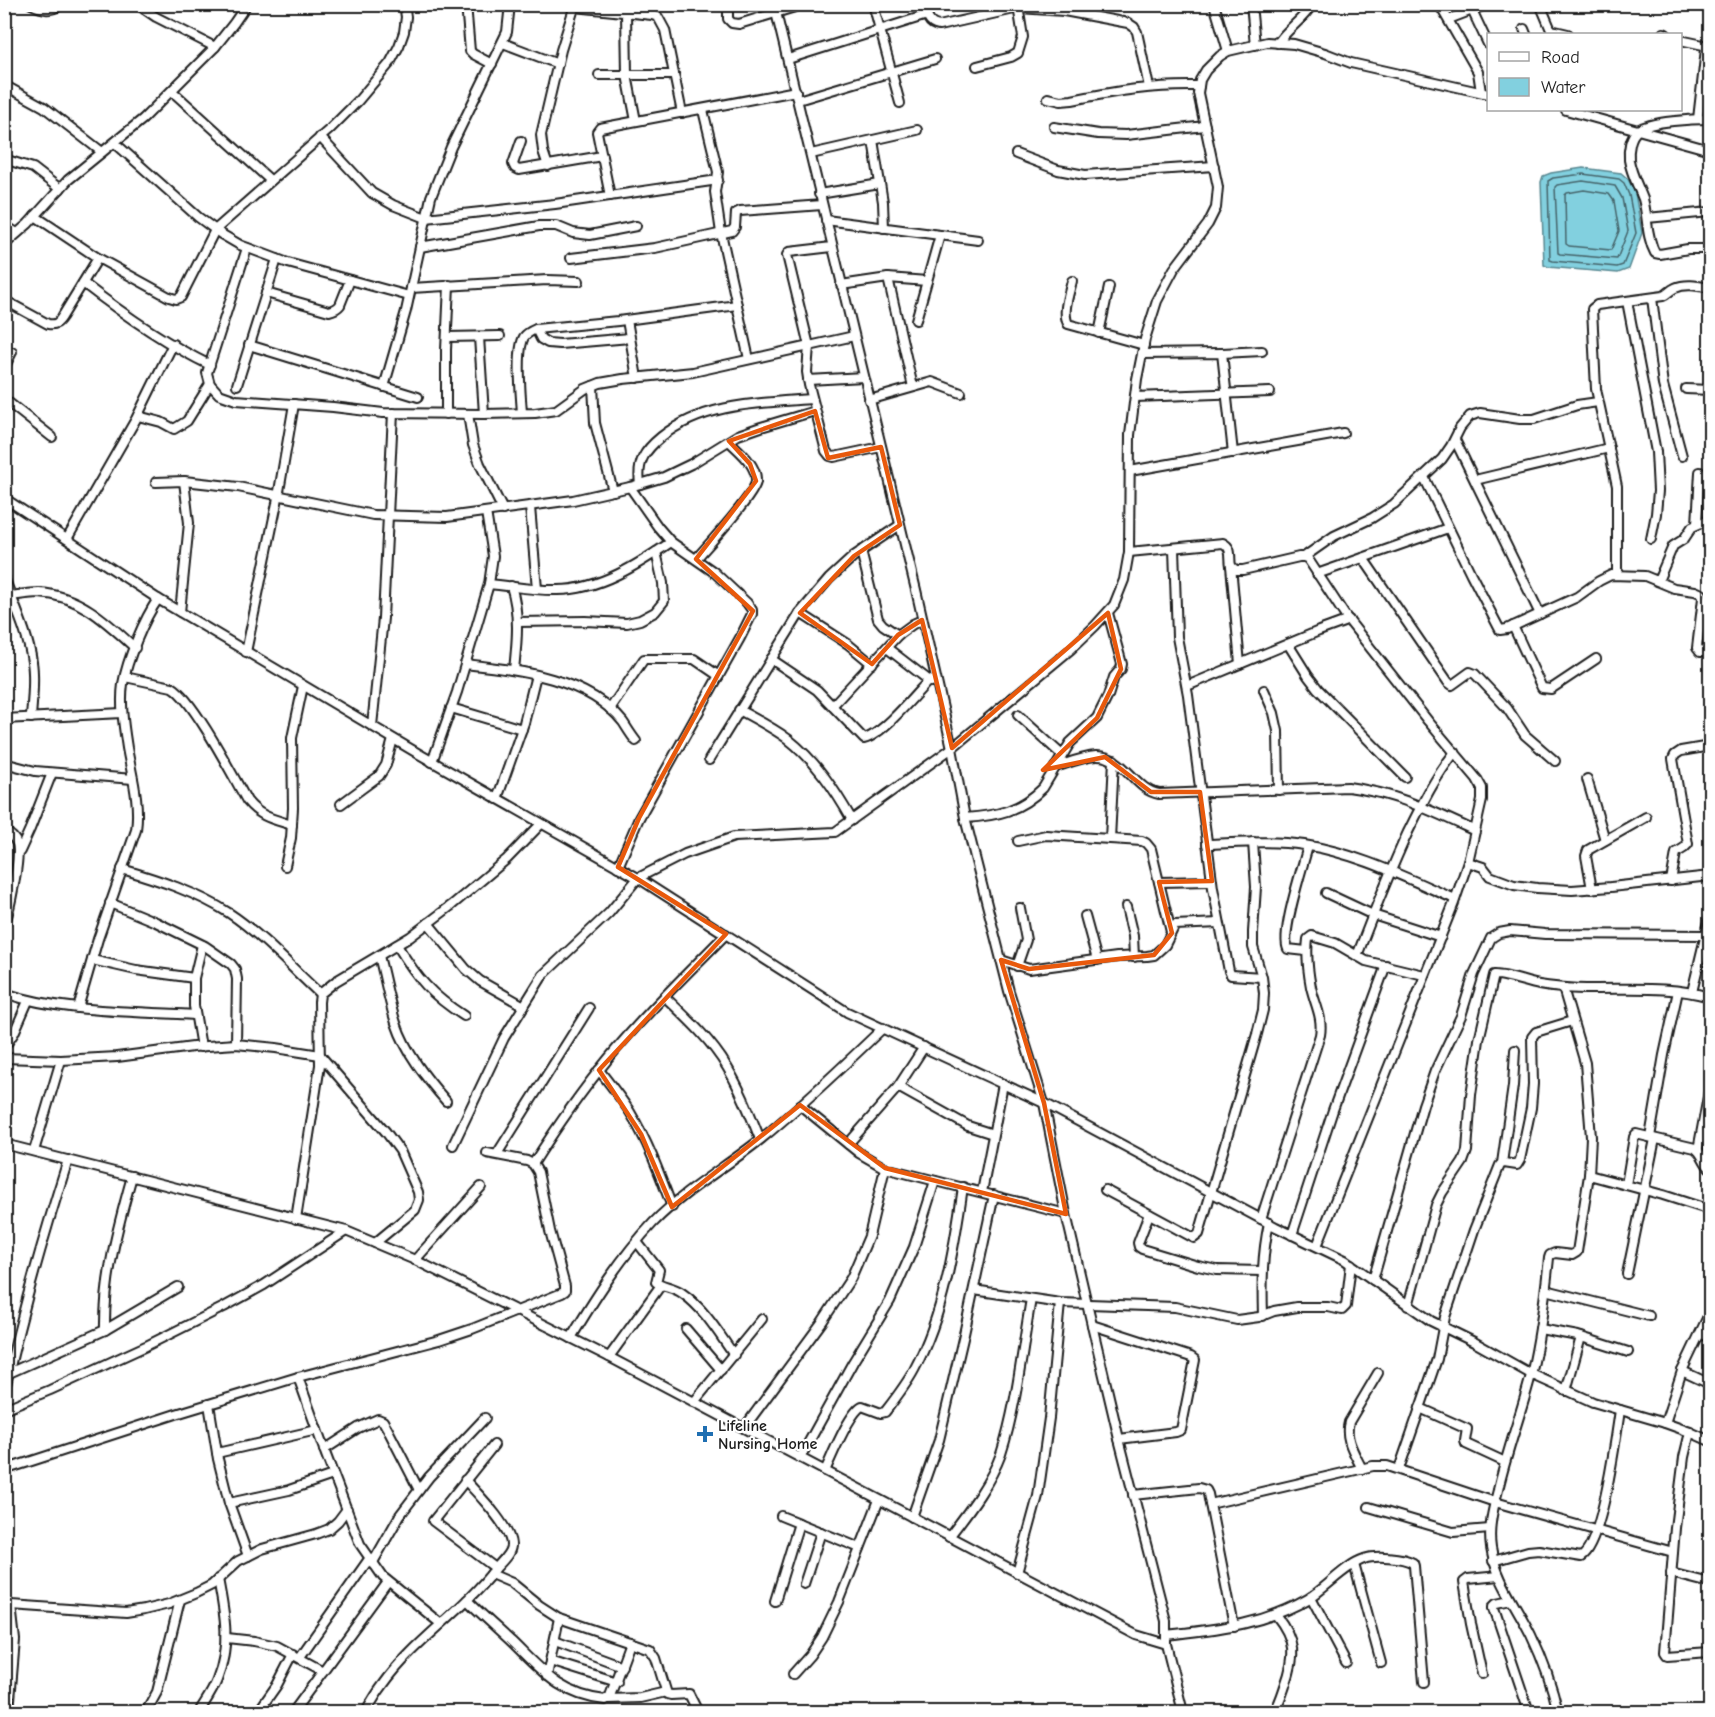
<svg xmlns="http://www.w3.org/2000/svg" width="1715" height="1717" font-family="'Comic Neue',sans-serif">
  <rect width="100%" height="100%" fill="#fff"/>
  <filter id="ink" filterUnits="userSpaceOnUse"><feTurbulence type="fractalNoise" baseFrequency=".0167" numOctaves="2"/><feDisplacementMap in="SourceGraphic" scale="12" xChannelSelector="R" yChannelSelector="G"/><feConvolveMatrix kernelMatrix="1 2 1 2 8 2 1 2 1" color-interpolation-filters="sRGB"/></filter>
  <g filter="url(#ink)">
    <path fill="#82d0df" stroke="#598891" stroke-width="1.5" d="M1583,168L1621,173L1628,179L1635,193L1642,233L1629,269L1618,273L1548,267L1544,265L1541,182L1543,176L1551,173Z"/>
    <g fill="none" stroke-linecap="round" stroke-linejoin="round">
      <g stroke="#45646a" stroke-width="1.5">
        <path d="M1583,174L1619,179L1624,183L1629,195L1636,233L1623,265L1617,267L1553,261L1550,260L1548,181L1553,178Z"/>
        <path d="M1583,181L1615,186L1622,198L1628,231L1617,259L1560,254L1558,253L1555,187L1557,185Z"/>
        <path d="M1584,190L1609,194L1614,201L1619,231L1611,250L1569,246L1566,244L1565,195L1567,193Z"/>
      </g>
      <defs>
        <g id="street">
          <path d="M31,4C43,10 51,12 62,4"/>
          <path d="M137,4L156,17L215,47"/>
          <path d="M466,4L470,51L473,54L492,64"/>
          <path d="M728,4V19L732,23L739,24L805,4"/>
          <path d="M774,4L916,590L952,748L965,818L1009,991L1044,1103L1066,1214L1092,1325L1119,1439L1166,1621V1644L1183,1712"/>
          <path d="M873,4L900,103"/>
          <path d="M926,4C927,16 927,24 939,26L1019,8L1064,11L1128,23L1134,27L1137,32L1149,87"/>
          <path d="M1214,4L1228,51"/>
          <path d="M1251,4L1255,45"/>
          <path d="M1439,4L1478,72L1481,92"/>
          <path d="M1540,4L1551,30L1568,34"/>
          <path d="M575,7L652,15L658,17L665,30L682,113"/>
          <path d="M1472,10L1488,44"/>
          <path d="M626,12L627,75L636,121"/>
          <path d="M4,16L8,4"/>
          <path d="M1449,19L1488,4"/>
          <path d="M1524,29L1526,34"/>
          <path d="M1664,33L1666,34"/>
          <path d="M1680,40L1708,46"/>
          <path d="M503,43L558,64"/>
          <path d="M1278,43C1287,28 1304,20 1312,4"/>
          <path d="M788,59L927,15"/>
          <path d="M977,66L1011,57L1018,53L1023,37L1018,6"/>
          <path d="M599,75H674"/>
          <path d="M4,85L44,107L102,152"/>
          <path d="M172,91L270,180"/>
          <path d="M1048,98L1061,101L1072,100C1116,91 1154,85 1199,86"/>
          <path d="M798,100L935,59"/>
          <path d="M703,110L718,172L715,192L721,233L749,359"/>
          <path d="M1566,110L1710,150"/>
          <path d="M1698,119L1706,49L1710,43"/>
          <path d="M1710,119C1695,119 1650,121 1638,130C1630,136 1628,150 1629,160C1631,173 1638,186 1643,199C1648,217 1646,236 1655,253L1660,254L1688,249H1710"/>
          <path d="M1054,127L1098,134L1126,135L1205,126"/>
          <path d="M320,137L372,193L393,205L426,218L555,204L718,180"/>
          <path d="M873,140L883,202L884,228"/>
          <path d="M521,141L513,164L515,168L519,170L602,156"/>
          <path d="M115,143L198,217L221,234L240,245L288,263L409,296"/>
          <path d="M811,154L917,130"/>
          <path d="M1016,154L1058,170L1085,175L1214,166"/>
          <path d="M4,159L33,168L60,189"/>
          <path d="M548,166L543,151L541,135L561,50L575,5"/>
          <path d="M819,194L880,184"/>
          <path d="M610,196L597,132L600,128L796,91"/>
          <path d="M35,216L98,258L169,297L176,299L181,297L215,230L330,129L358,101L390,63L399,46L404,32L406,17L404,4"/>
          <path d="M1647,218L1710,212"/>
          <path d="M826,220L978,240"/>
          <path d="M4,225L17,233"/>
          <path d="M4,245L28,224L68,180L143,119L215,47L234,23L247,4"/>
          <path d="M420,247L539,226H556L573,233L590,235L636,226"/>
          <path d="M832,247L789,252L787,255L809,346L807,372L809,385L826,451L830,456L834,457L881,447"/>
          <path d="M247,248L207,373L210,384L219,394L236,400L333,407L383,413L484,414L535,413L556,410L585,389L600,383L623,379L693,372L854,336"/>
          <path d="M571,258L655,248L732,231L735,227L736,213L740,211L822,205"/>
          <path d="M888,278L913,387"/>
          <path d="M1072,281C1069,294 1062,312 1068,324L1144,345"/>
          <path d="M83,283C123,314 164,343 210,365"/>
          <path d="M841,285L888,278L927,281"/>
          <path d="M411,288L547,280L579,281"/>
          <path d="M266,293L329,311C334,310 337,309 340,305L350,280"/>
          <path d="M1652,298L1663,385L1682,456"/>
          <path d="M4,300L48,324C56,325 58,323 62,317L98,258"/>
          <path d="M1627,301L1656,452L1658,491L1656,514L1651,539"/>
          <path d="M627,320L637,378"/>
          <path d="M916,320L940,235"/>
          <path d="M536,329L541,339L548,343L560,344L630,338"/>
          <path d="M1099,333L1109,287"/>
          <path d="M447,337L500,336"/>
          <path d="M479,337L484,414"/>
          <path d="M249,345L418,397"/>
          <path d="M1222,353L1262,351"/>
          <path d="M1142,354L1222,353L1233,453"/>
          <path d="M4,368L12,352"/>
          <path d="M808,380L864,377"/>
          <path d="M237,385L277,259"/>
          <path d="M593,386L595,423L613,491"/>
          <path d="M384,387L406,311L431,197L451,147L507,32L510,4"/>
          <path d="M1686,389L1710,390"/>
          <path d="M1135,397L1270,392"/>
          <path d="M4,399L52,437"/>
          <path d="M869,400L932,382L961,393"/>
          <path d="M522,413C521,396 516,351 524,337C527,333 531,331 536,329L618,321L737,305"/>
          <path d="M446,414V350L449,285"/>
          <path d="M468,414L473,445L480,464L503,510"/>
          <path d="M138,416L161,422L174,429L187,421L210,384"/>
          <path d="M1455,440L1540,614"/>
          <path d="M1130,471L1343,433"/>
          <path d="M1424,477L1471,574L1500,630L1507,629L1577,597L1599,581L1611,575L1645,576L1674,588L1695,591L1702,594L1703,598L1697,648L1700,652H1710"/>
          <path d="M1475,480L1609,448"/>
          <path d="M156,482L184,481L238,487L373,515L447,517L573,500L630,487L664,477L691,464L738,435L761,427L815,411"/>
          <path d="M640,484C637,462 644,451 661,437C704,403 760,403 812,399"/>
          <path d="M4,498L158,599L419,754L638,878L847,1012L1044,1103L1276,1227L1345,1260L1431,1321L1474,1342L1531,1374L1593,1402L1665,1423L1690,1432L1710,1441"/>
          <path d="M530,507L537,589"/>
          <path d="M1697,524L1700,472"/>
          <path d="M67,539L136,419L173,344"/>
          <path d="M1174,548L1177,637L1188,695L1213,888L1229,971L1231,975L1262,977"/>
          <path d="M861,551L878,619L883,625L898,635"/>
          <path d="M1129,552L1223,543C1233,548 1229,557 1231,566L1236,570H1243L1299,557H1304L1308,559L1346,617L1428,721L1477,779L1482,788V800L1468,862L1454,903L1317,1246"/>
          <path d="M1304,557L1334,536L1372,518L1394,504L1442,459L1451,446L1460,428L1470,416L1480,413L1520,419H1534L1577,405L1598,402"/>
          <path d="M1363,558L1448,682L1452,685L1470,672L1475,674L1507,708L1525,735L1555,761"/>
          <path d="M696,559C708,545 753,497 756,482C756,480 756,475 755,473C751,460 738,450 729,441"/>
          <path d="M1231,566L1240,664"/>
          <path d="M1317,574L1448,528"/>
          <path d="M1617,574V486L1596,389L1592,309L1597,305L1663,296C1668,294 1670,290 1675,288C1686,283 1699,286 1710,288"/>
          <path d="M4,577C14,605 28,633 32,662C35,680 32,700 31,718"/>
          <path d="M1658,581L1673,546L1684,539L1692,527L1710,519"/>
          <path d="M489,584C512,586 535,591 558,590C599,590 639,564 671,542"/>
          <path d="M511,586C520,614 517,641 514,670"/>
          <path d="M10,596C20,595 29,593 39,593C79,595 107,622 135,648"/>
          <path d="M180,612L189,523L184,481"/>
          <path d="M800,613L848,644L872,664"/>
          <path d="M517,622L585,621L627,623L640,620L655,612L664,601L663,583L656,552"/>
          <path d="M1513,626L1542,688L1551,689L1596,659"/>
          <path d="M1288,644L1308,676L1318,689L1405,777"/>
          <path d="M887,648L931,682"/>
          <path d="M246,652L277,503L294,404"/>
          <path d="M771,659L817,690L864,739C883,734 914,696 929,680"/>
          <path d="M465,664C517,670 587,677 623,722C627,728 631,735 636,741"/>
          <path d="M125,677L172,687C193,699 233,776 247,801C260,817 273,819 292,825"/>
          <path d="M1187,686L1319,631L1349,620"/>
          <path d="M1264,690L1274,713L1278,731L1279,790"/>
          <path d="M833,705L898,635L913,624L922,620"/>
          <path d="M451,708L522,729"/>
          <path d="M610,709L644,659H694L719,676"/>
          <path d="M739,710C756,719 773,728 788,739C816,761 835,790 852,820"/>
          <path d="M1018,715L1062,755"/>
          <path d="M4,719L122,713"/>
          <path d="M372,726L383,618L393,413"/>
          <path d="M709,760L800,613L829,579L854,556L900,525"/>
          <path d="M432,762L457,692L489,584L493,556L486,512"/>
          <path d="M4,763L35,771L133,779"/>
          <path d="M1055,767C1068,763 1083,757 1096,756C1125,755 1134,790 1159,794L1348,787C1396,793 1432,811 1475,831"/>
          <path d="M1587,779L1605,840"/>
          <path d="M497,799L524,723L536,675"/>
          <path d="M341,804L379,776L386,765L393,739"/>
          <path d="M965,818C997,816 1020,811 1043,788L1070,743L1097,718L1108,696L1114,677L1121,669L1122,664L1108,613"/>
          <path d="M4,831C10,834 15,838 17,844C21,858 9,912 4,927"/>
          <path d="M1110,839L1114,760"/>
          <path d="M1018,841L1046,835L1142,841L1146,843L1151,849L1171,932"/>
          <path d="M1207,844C1239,843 1272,840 1304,845C1357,853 1406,878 1455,899"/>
          <path d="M20,851L30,829L52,773"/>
          <path d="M1468,862L1483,867L1490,876L1514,885L1537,888L1572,890L1611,887L1710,876"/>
          <path d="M285,866L291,838L293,808L292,738L303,686"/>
          <path d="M618,867L639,818L740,638L752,614V610L747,603L714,572L671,542L658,527L630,487"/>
          <path d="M122,869C159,880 196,892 229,913C261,934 292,968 320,994"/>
          <path d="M1671,881L1676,853L1684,848L1688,844L1673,759L1675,755L1681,751L1710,746"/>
          <path d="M1159,882L1212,881"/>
          <path d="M1592,889L1586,856L1588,850L1646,817"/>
          <path d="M1326,893L1373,915L1441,937"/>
          <path d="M110,903L156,922L205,946L231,964L235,969L237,979L236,1044"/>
          <path d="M1126,907L1133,936L1134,957"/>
          <path d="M1085,916L1097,960"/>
          <path d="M428,923L466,969L480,981L524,1006"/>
          <path d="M397,945C417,978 431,995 464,1016"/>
          <path d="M1306,951L1288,949C1280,934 1303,866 1308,846"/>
          <path d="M379,956C385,978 389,1002 396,1023C406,1053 426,1078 446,1101"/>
          <path d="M1357,956C1373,914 1389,873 1408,832C1422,804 1435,777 1455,752"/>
          <path d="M92,960L136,970L194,978"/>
          <path d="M1001,960L1029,969L1117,957L1147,956L1154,955L1165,945L1175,925L1219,923"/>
          <path d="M1017,966L1026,940L1020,908"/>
          <path d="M1692,992L1710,917"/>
          <path d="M4,993C65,1013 132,1011 195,1015"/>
          <path d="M665,997C687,1018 711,1040 727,1067C741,1090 750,1114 760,1139"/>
          <path d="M78,1008L98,939L136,830C140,802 132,776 127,748C124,728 120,705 123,684C127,660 144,619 158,599"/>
          <path d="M201,1047L194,1006V978L202,945"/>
          <path d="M4,1048L14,1033L28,1001"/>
          <path d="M4,1058L61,1060L117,1057L193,1047L236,1044L276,1048L320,1055L386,1132L400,1151L418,1192L419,1200L415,1210L375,1243"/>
          <path d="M599,1070C610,1084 621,1098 630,1112C648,1142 660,1175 672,1207"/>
          <path d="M898,1087L968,1126L993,1134"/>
          <path d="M800,1105L859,1153L885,1168L1066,1214"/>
          <path d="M1650,1137L1664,1055L1678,991"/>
          <path d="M4,1144L346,1231L415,1260L609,1357L1136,1635L1166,1644"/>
          <path d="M848,1144L898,1087L924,1047"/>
          <path d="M453,1145L504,1038L543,975L609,913L638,878L685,854L734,837L835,832L952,748L1070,650L1095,626L1114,605L1124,580L1129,552L1130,435L1137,379L1145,339L1157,301L1174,269L1208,224L1216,208L1218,187L1198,93L1200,80L1206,70L1220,56L1228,51L1267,42L1294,44L1325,53L1351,63L1488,94"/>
          <path d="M1698,1150L1710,1086"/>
          <path d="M34,1151L61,1060"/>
          <path d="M497,1154L589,1008"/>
          <path d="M1502,1163L1513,1086L1515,1050"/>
          <path d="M533,1164C556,1128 581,1092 608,1059C644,1015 686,975 726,934"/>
          <path d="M1589,1175L1663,1195L1710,1210"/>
          <path d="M1626,1185L1634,1137L1636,1134L1695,1148C1703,1153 1703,1162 1710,1168"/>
          <path d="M1105,1190L1194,1238L1199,1234L1257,1034L1263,1010L1264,993L1262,977L1253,947V932L1256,887L1253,842"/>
          <path d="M982,1192L1003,1084"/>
          <path d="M1149,1214L1138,1243L1139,1247L1142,1249L1198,1266L1217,1270L1262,1271"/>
          <path d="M296,1219L320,1065L319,1002L320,994L336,981L410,937L452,905L507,859L541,824"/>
          <path d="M1261,1219L1320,1035C1323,1017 1315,1005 1311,987C1308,971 1306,955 1308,939L1312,936L1335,943L1366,961L1424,975"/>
          <path d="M1292,1235L1333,1110L1386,965"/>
          <path d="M637,1242L659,1270L656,1282C664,1287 674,1287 682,1293C704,1308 719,1334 734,1355"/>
          <path d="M415,1260L481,1187"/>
          <path d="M1627,1274L1655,1139"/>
          <path d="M1373,1280L1423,1105L1435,1071L1461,1016L1474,974L1491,938L1499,933L1510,931L1545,934L1706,935"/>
          <path d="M974,1290L1060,1303L1175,1307L1237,1320L1259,1317L1274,1311L1297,1307H1328L1342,1310L1346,1306L1351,1264"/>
          <path d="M1546,1290L1649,1316"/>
          <path d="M1408,1306L1436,1205L1442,1193L1463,1162L1467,1151L1471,1095L1479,1040L1494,975C1504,974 1528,983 1539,985C1596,995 1655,981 1710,997"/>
          <path d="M1263,1316C1262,1283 1262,1255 1269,1223"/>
          <path d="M1092,1325L1191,1357L1195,1360L1181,1430L1176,1432L1119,1439"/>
          <path d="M686,1329L721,1370"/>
          <path d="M1540,1329L1578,1336L1628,1352"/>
          <path d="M105,1330C104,1277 118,1226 132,1176"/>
          <path d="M1700,1334L1710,1337"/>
          <path d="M571,1338C595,1298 621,1257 653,1223C685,1190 726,1167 761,1139C804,1104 843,1066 883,1028"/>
          <path d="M609,1357L661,1285"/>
          <path d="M1682,1371L1710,1384"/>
          <path d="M9,1373L105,1330L178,1287"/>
          <path d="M298,1377L326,1455L360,1544L383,1577L441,1624"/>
          <path d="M1566,1391L1581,1337"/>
          <path d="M4,1394C21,1314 43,1238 68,1160"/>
          <path d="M694,1402L762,1319"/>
          <path d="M209,1404L218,1459L229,1503L248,1556"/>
          <path d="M1420,1408L1467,1429L1465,1441L1466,1444L1505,1462"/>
          <path d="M4,1409L50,1390L146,1346L224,1307L264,1285L346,1231"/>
          <path d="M1665,1423L1682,1371L1710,1312"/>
          <path d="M744,1428L822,1322L851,1278L869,1236L885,1168"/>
          <path d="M1690,1432L1684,1457L1675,1528L1665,1652L1667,1655L1710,1652"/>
          <path d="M324,1450L358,1428L378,1419L383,1421L387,1428L419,1490"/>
          <path d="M217,1453L317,1430"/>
          <path d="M800,1458L853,1362L890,1301L914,1247L935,1181"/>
          <path d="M1362,1469C1355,1454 1344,1439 1349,1422L1378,1373"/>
          <path d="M1399,1469L1437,1359L1445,1317L1474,1230L1500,1165L1504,1163L1517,1165L1520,1160L1531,1108L1533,1084L1532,1037L1536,1032L1572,1021"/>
          <path d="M4,1470L176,1414L298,1377L439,1340L472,1329L562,1293L565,1291V1286L550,1231L538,1172L533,1164L527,1161L487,1153"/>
          <path d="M825,1471C832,1456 849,1413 862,1406L881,1413L885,1412C895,1399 906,1385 914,1370C944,1314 954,1249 963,1187"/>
          <path d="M465,1480C477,1493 512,1528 511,1546C510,1555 500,1563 495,1569"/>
          <path d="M1133,1495L1199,1488L1206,1490L1208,1494L1234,1626"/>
          <path d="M229,1503L289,1490L333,1475"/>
          <path d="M1210,1504L1373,1466H1387L1495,1502L1673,1552"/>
          <path d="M1369,1507L1453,1532L1490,1529"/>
          <path d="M781,1516L860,1548"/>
          <path d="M912,1517L939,1440L964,1334L994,1195"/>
          <path d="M949,1537C968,1512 990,1484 1001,1454C1017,1405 1022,1350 1031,1299"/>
          <path d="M1493,1561L1528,1551L1539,1550L1581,1557C1602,1545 1616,1437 1620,1410"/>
          <path d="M372,1564L400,1515L429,1477L485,1418"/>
          <path d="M1354,1564L1381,1663"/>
          <path d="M1017,1573L1038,1496L1049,1418L1060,1303"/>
          <path d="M1671,1573L1710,1583"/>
          <path d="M491,1574L512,1583L539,1605L559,1618L650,1649L656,1658L667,1694L671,1695L689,1694L698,1712"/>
          <path d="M804,1584L821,1532"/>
          <path d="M1311,1597L1346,1663"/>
          <path d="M467,1600C481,1614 497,1628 512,1642C542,1671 560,1695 605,1700L610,1696L630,1642"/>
          <path d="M1511,1600L1497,1603L1494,1606V1608L1529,1712"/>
          <path d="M775,1601L799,1523"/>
          <path d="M4,1603L11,1605L126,1613L144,1610L169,1604L196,1593L212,1585L238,1561L262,1549L316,1534L329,1529L338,1521L347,1509"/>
          <path d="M1166,1635C1217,1629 1263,1625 1308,1599C1325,1589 1347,1564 1364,1559C1375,1555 1403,1557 1413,1563L1414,1566L1424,1682"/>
          <path d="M227,1638L254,1641L277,1646L323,1671"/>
          <path d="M555,1641L622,1666"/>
          <path d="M300,1657L369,1559"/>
          <path d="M550,1661L617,1682"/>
          <path d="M793,1674L810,1655L822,1637L839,1602L879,1500"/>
          <path d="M1482,1674L1471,1624L1464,1582L1468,1579L1499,1576"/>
          <path d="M547,1676L559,1618"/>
          <path d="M608,1699L640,1698L666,1692"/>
          <path d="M9,1712L15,1640L11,1605"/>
          <path d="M146,1712L157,1692L180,1600"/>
          <path d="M199,1712C205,1702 213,1691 217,1680C231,1645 225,1615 218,1579"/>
          <path d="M258,1712L277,1685L293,1654"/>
          <path d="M293,1712L388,1582"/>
          <path d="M366,1712C371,1703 376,1694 383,1685C414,1641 462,1612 495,1569L494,1567L433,1521L494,1445"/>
          <path d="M1274,1712C1279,1705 1282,1695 1285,1686C1296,1656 1296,1640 1276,1615"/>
          <path d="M1558,1712C1552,1685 1543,1660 1531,1635C1517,1606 1496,1580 1491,1548C1488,1528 1493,1509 1498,1490C1507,1451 1521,1414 1531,1375C1540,1337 1545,1297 1549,1258L1550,1255L1555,1253L1572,1255L1577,1252L1589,1175L1591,1137L1585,1063L1563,988"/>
        </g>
      </defs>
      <use href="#street" stroke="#1c1c1c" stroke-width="12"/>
      <use href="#street" stroke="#fff" stroke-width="8"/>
    </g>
  </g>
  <path fill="none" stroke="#e8590c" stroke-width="4.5" stroke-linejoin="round" d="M815,411L828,458L881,447L900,525L854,556L800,613L872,664L898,635L922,620L952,748L1108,613L1121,669L1097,718L1043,770L1105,757L1151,792H1200L1212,881L1159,882L1172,933L1154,955L1029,969L1001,960L1044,1103L1066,1214L885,1168L800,1105L672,1207L641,1134L599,1070L726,934L618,867L639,818L753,611L696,559L756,481L750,464L729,441Z"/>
  <path fill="#1f6fb2" stroke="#fff" stroke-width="2" d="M702 1425h6v6h6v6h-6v6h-6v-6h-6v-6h6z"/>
  <g text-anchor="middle" stroke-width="4.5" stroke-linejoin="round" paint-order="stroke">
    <g font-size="16" font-weight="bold" fill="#1c1c1c" stroke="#fff" text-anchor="start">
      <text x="718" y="1431">Lifeline<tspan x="718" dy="18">Nursing Home</tspan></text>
    </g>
  </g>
  <rect width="1715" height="1717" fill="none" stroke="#fff" stroke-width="24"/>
  <rect x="12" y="12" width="1691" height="1693" fill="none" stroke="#1c1c1c" stroke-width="2" filter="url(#ink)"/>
  <rect x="1487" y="33" width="195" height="78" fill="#ffffff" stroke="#a4a4a4" stroke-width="1.5"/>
  <rect x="1499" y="52" width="30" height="9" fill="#ffffff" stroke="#a4a4a4" stroke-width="1.5"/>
  <text x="1541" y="63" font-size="18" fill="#1c1c1c">Road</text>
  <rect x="1499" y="78" width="30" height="18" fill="#82d0df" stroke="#a4a4a4" stroke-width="1.5"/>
  <text x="1541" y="93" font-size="18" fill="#1c1c1c">Water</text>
</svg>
